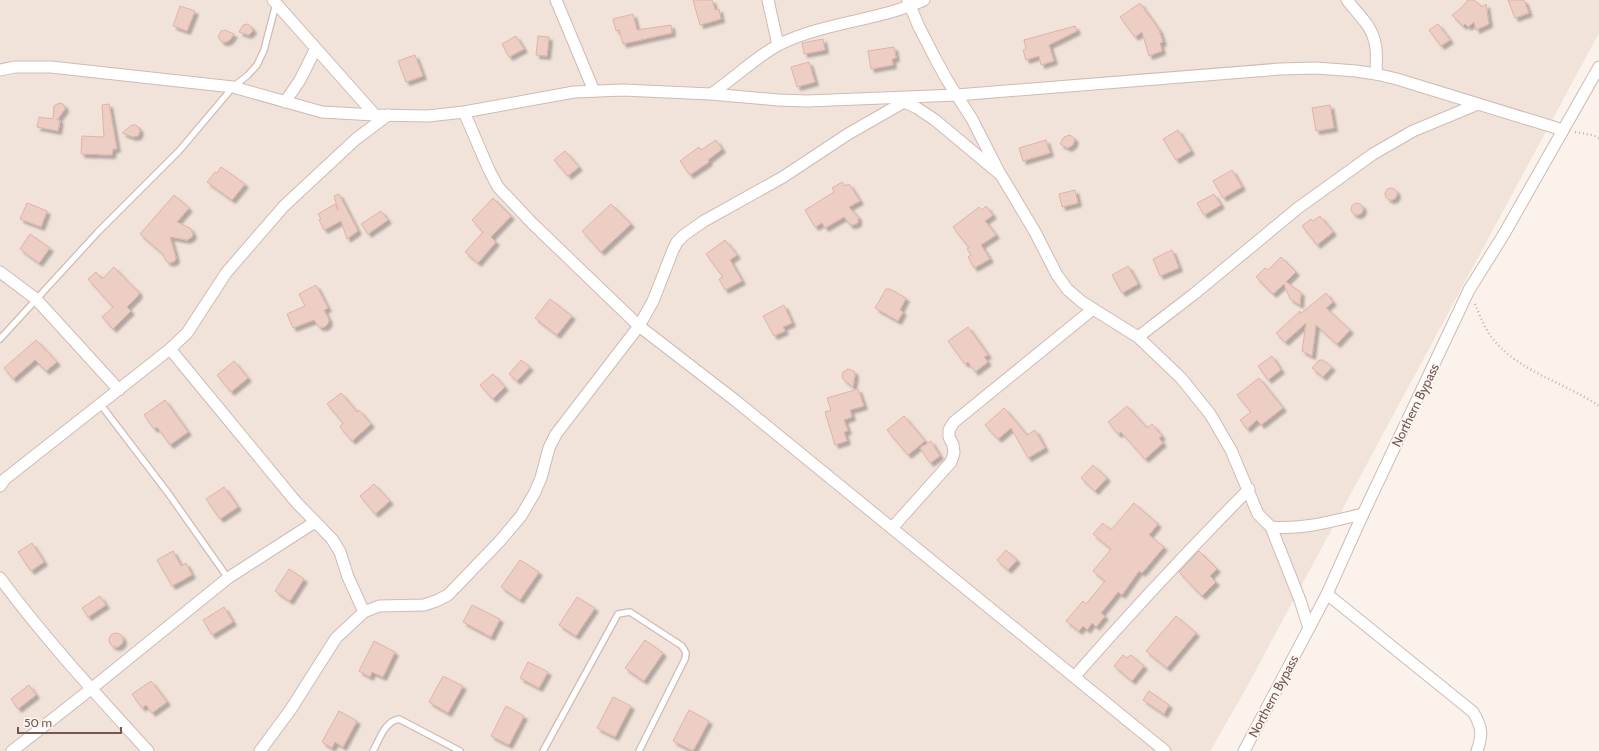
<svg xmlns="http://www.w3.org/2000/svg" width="1599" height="751" font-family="Cabin,sans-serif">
  <defs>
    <filter id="shadow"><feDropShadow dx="3.5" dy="3.5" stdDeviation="1" flood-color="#0004"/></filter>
  </defs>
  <rect width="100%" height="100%" fill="#faf2eb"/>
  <path fill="#f1e3da" d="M0,0H1599V33L1243,694L1210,751H0Z"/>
  <g fill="#edcec5" stroke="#deb3a7" filter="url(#shadow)">
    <path d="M693,0H712L715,10L719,9L721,19L700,25Z"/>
    <path d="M1468,0H1474L1482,7L1486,4L1489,24L1476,30L1474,22L1468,27L1465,24L1463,26L1452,15L1461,8Z"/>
    <path d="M1508,0H1524L1529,13L1515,18Z"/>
    <path d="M1140,3L1159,30L1163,42L1160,43L1162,51L1149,56L1142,32L1135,37L1120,17Z"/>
    <path d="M180,6L195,11L187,31L173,26Z"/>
    <path d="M633,14L637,30L671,25L672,33L623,44L619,30L616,31L613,19Z"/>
    <path d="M248,24L252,28L253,31L251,33L248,35L239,32L243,25Z"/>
    <path d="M1438,24L1450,40L1441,46L1429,30Z"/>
    <path d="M1075,26L1077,31L1049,45L1054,61L1041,65L1039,56L1026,60L1023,50L1026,49L1024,40Z"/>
    <path d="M225,30L234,34L230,40L226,42H222L218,37L221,31Z"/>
    <path d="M516,36L524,49L509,57L502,44Z"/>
    <path d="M538,36L549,37L547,56L536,55Z"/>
    <path d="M823,39L825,50L804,54L802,43Z"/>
    <path d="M894,47L896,58L892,59L893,65L871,69L868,51Z"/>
    <path d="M415,55L423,76L406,82L398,61Z"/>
    <path d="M809,62L815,82L797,87L791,67Z"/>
    <path d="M61,103L64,105L65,109L57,120H60L58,131L37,127L39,117L53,119L54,106L57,104Z"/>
    <path d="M109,104L117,149H113L112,155L81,154L82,136L104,137L102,105Z"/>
    <path d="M1330,105L1334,128L1316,131L1312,108Z"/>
    <path d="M132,125H136L139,128L140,131L138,136L133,137L122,133Z"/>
    <path d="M1178,130L1191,151L1176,160L1163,139Z"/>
    <path d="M1070,135L1075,139L1073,145L1068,148L1060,144L1064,137Z"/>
    <path d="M716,140L722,149L708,160L709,162L690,175L680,161L699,147L701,150Z"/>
    <path d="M1046,140L1050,153L1023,161L1019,148Z"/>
    <path d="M565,151L579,167L568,176L554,160Z"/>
    <path d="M221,167L245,184L232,200L207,182L215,172L217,173Z"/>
    <path d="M1232,170L1242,187L1223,198L1213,181Z"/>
    <path d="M842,182L845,186L849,184L860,201L849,207L858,217V223L853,225H850L844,217L825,228L822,223L815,227L805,210L834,192L832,188Z"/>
    <circle cx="1391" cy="194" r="6"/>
    <path d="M1075,190L1078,203L1062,207L1059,194Z"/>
    <path d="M339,194L358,231L347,239L341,221L324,230L319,220L321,219L318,214L335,204L338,210L334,196Z"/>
    <path d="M1214,194L1221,205L1204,215L1197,203Z"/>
    <path d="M174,195L189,208L177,222L190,228L193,234L192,237L187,240L170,237L176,258L175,261L170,263L166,261L163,254L140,234Z"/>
    <path d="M493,198L511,216L491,237L496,242L478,263L465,252L483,232L472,220Z"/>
    <circle cx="1357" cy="209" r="6"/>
    <path d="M27,203L47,211L41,227L20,219Z"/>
    <path d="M611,204L631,224L601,252L582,231Z"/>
    <path d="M986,206L993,215L985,221L996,235L981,245L990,259L974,268L968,257L971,255L967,249L969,248L953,227L979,207L982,210Z"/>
    <path d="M381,211L388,220L368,234L361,224Z"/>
    <path d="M1320,216L1333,232L1317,245L1302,226L1311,219L1313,221Z"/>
    <path d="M30,234L50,248L39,263L20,249Z"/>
    <path d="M725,240L737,255L730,260L742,281L725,290L719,279L723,277L706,254Z"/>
    <path d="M1172,250L1179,268L1160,276L1153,259Z"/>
    <path d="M1281,257L1296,272L1286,282L1299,291L1301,293L1300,305L1290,299L1284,284L1273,294L1256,277L1265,268L1268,270Z"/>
    <path d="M1128,266L1138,284L1122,293L1112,275Z"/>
    <path d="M114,267L133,287L137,290L139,293L137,297L127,307L131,311L113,329L102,317L113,307L88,279L96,272L102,279Z"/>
    <path d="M316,285L328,308L324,310L329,320L328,324L325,327H319L314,320L293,328L287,314L305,306L299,294Z"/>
    <path d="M886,289H890L906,298L900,310L903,312L898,321L875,308Z"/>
    <path d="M1326,293L1333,302L1326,308L1350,330L1337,344L1316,325L1312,356L1302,351L1306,323L1285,342L1276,333L1300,311V314Z"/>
    <path d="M550,299L572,316L557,335L535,318Z"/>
    <path d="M784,305L792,323L783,327L785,331L774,336L763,316Z"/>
    <path d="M968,327L988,355L984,357L988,362L975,372L968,362L965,364L948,341Z"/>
    <path d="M36,340L57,362L46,371L35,360L13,379L4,368Z"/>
    <path d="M1272,356L1281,370L1268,380L1258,366Z"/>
    <path d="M521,360L530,367L517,381L509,374Z"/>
    <path d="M1319,360H1323L1332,367L1323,377L1312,368Z"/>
    <path d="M234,361L248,378L231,392L217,375Z"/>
    <path d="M848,369L854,371L855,375L853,387L843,379L842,376L843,372Z"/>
    <path d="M493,374L505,387L493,399L480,385Z"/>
    <path d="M1259,378L1283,408L1261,425L1257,420L1247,429L1240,420L1251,412L1237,395Z"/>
    <path d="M858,389L864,406L850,410L852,417L844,420L848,431L844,432L847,441L835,445L825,412L831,410L827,398Z"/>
    <path d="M341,393L357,412L359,410L371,424L352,441L340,427L343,423L327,404Z"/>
    <path d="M165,400L188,432L170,445L157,427L154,429L144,415Z"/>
    <path d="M1127,406L1147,428L1152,424L1162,436L1159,438L1163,443L1145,459L1121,432L1118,434L1108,422Z"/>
    <path d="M1004,408L1027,435L1035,430L1045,448L1028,458L1011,428L998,439L985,425Z"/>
    <path d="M904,416L925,441L908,455L887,430Z"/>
    <path d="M931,441L940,456L930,463L920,448Z"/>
    <path d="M1093,465L1107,478L1095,491L1081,478Z"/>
    <path d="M374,484L390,501L375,514L360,496Z"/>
    <path d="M224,487L238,507L220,519L206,499Z"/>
    <path d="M1134,503L1158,524L1149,535L1164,547L1142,573L1139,571L1122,595L1118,592L1101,613L1105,616L1096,627L1092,623L1087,630L1083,626L1079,631L1066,621L1083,601L1086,604L1105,581L1093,571L1111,549L1093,534L1103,523L1111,530Z"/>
    <path d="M32,543L44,562L31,571L18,552Z"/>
    <path d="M1006,550L1017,560L1008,570L997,560Z"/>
    <path d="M173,551L181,566L186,563L192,575L172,586L157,560Z"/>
    <path d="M1199,551L1217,569L1210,576L1216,582L1202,596L1179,572Z"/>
    <path d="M520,560L539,572L520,600L501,587Z"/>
    <path d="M289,569L304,579L290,601L275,591Z"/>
    <path d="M100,596L106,605L88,617L82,608Z"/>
    <path d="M577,597L595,608L576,636L559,625Z"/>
    <path d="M472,605L500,619L491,637L463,622Z"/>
    <path d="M224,607L233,622L212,635L203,620Z"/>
    <path d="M1176,616L1196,633L1167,668L1146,651Z"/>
    <circle cx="116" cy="640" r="7"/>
    <path d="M645,640L663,653L644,681L625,668Z"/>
    <path d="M374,641L395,652L383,677L372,672L370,677L359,671Z"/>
    <path d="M1123,655L1127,658L1131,655L1144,666L1132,681L1114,666Z"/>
    <path d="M528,662L548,672L539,688L520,678Z"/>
    <path d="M443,676L463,686L448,713L429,702Z"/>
    <path d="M151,681L167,702L152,713L146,705L142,708L132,694Z"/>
    <path d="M29,685L36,695L18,709L11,699Z"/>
    <path d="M1149,691L1169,705L1164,714L1143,700Z"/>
    <path d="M613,697L631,706L615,737L597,728Z"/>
    <path d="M506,706L524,716L509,745L491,736Z"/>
    <path d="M689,710L709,721L693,751L673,741Z"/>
    <path d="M339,711L357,721L343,747L335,742L332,748L322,742Z"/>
  </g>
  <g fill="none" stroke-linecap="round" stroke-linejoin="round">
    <defs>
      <g id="service">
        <path d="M0,339L98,232L179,151L233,87L248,75L257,65L264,50L276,4"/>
        <path d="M101,405L168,493L228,578"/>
        <path d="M373,751C380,739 384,722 399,719L460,751"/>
        <path d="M543,751L618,614L630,612L682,646L686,653L685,659L639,751"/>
      </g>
      <g id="minor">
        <path d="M273,0L375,115"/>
        <path d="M556,0L594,91"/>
        <path d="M768,0L778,45"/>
        <path d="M1347,0C1356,12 1370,24 1374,39C1378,50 1376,63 1376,74"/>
        <path d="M908,1L919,27L935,58L947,80L972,119L999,172"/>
        <path d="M0,70L15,67H51L233,87L322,112L375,115L428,116L464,112L574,92L623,90L711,94L778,100L807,101L957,95L1280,69L1316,68L1356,71L1376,74L1397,79L1563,130"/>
        <path d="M711,94C733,79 755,58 778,45C824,22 878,21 924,0"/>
        <path d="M898,99L917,108L935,120L1001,175L1035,232L1057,275L1068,290L1082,302L1138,337L1181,378L1210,414L1231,450L1258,514L1271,527C1303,530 1332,521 1363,514"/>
        <path d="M285,102L300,80L315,50"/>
        <path d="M464,112L489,170L498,187L532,223L639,326L736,401L1165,751"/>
        <path d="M0,272L36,299L119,390"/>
        <path d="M1138,337L1194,294L1298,208L1373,154L1413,131L1478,104"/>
        <path d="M170,349L296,502L332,539L340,552L348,577L364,612"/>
        <path d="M0,486L5,479L170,349L187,333L226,273L284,206L356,139L388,115"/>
        <path d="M1271,527L1300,600L1309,628"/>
        <path d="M892,528L951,462L954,453L953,445L949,437V430L954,422L1093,309"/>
        <path d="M0,578C45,639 97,695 148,751"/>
        <path d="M1327,594L1473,712C1482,727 1483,734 1477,751"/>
        <path d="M1075,676C1131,612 1189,550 1249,489"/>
        <path d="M12,751L91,689L228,578L315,522"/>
        <path d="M260,751L291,709L336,638L364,612L379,606L424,605L436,601L448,595L499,542L521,516L534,494L541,478L549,448L556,434L639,326L653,301L673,250L677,242L684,235L704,221L783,177L848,134L904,102"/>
        <path d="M1244,751L1327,594L1363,514L1469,290L1504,234L1599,67"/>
      </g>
    </defs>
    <use href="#service" stroke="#cebbb4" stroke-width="8"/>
    <use href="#minor" stroke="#cebbb4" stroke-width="13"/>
    <g stroke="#d2b1a8" stroke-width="2.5" stroke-dasharray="1 3" stroke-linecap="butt">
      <path d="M1575,132L1592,135L1599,138"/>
      <path d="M1475,304C1480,316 1485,329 1493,339C1519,372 1566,383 1599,406"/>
    </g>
    <use href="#service" stroke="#fff" stroke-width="5.5"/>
    <use href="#minor" stroke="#fff" stroke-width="11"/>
  </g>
  <g text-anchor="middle" stroke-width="3.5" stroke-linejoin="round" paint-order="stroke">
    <g font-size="13" fill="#735750" stroke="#fdf6f1">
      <text transform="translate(1415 405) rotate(-64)" y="5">Northern Bypass</text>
      <text transform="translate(1273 696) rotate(-62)" y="5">Northern Bypass</text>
    </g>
  </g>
  <path d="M18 727v6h103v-6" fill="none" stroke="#735750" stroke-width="2"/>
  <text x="24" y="727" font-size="12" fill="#735750" stroke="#fdf6f1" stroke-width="3" paint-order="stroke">50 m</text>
</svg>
